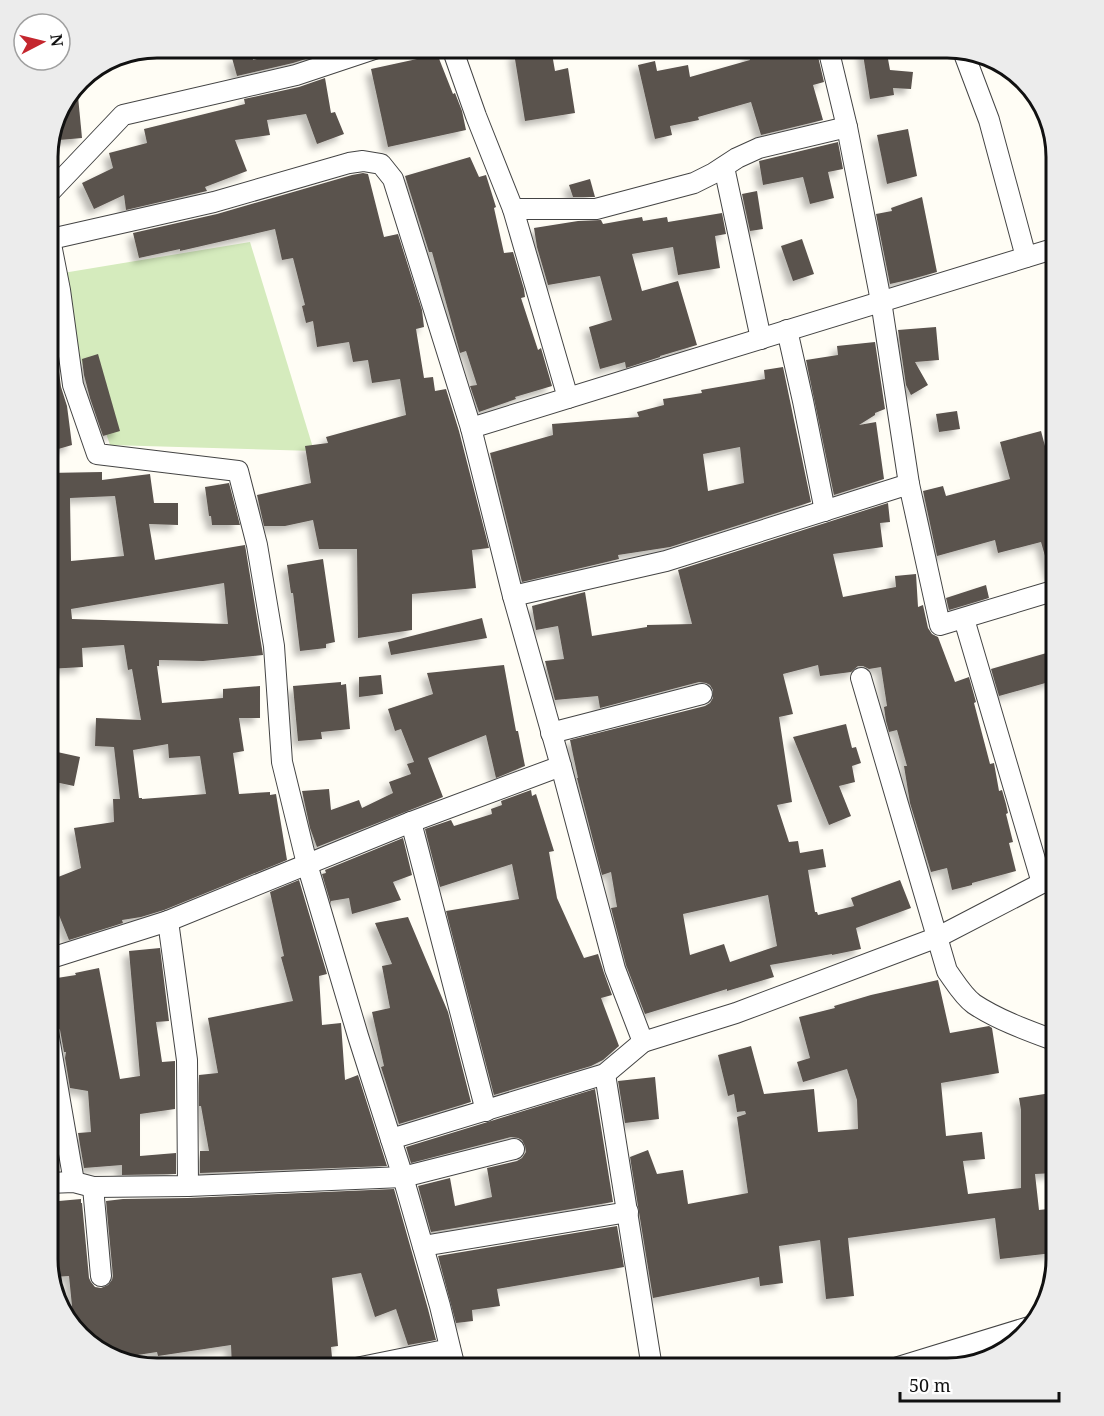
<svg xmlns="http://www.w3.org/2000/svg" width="1104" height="1416" font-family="'Noto Serif',serif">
  <defs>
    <filter id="shadow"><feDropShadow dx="-5.5" dy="5.5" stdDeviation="3" flood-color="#0004"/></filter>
  </defs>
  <rect width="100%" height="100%" fill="#fffdf5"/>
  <path fill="#d5ebbd" d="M250,242L314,451L110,445L80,357L63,273Z"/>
  <g fill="#5a524d" fill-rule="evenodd" filter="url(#shadow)">
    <path d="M300,48H321L322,54L293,63L237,76L232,58L252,53L253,60Z"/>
    <path d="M544,48H551L555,71L568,68L575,113L525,121L514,53Z"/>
    <path d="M747,48H816L824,82L813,85L823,120L761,135L751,102L698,117L699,120L670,126L672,135L655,139L638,65L655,61L657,71L688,65L690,77L750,60Z"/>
    <path d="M862,48H886L890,70L913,72L911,89L893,88L894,95L870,99Z"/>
    <path d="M436,51L453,94L455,93L462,111L466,130L388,147L371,69L417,59Z"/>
    <path d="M325,78L331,113L335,112L344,134L317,144L306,114L267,120L270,135L235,140L247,171L205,187L207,191L126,210L124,195L94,209L82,183L113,168L109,153L147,143L144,129L245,104L244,99L299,87Z"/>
    <path d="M77,86L82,138L59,140L57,117L59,109Z"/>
    <path d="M908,129L917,176L887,184L877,135Z"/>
    <path d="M838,142L843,169L828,172L834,198L810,204L803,177L763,185L759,161Z"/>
    <path d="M470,157L479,177L486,175L496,207L494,208L504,253L513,252L524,289L525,297L521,298L538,350L541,348L552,386L515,397L516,399L479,412L470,386L477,385L466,351L460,353L432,252H429L405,176Z"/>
    <path d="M363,173L368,174L384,237L398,234L422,310L424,327L416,329L424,378L433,377L435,391L446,389L459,431L489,548L472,550L476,588L412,594V630L358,638L357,549H319L313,520L285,526H264L257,495L311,483L305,446L328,443L326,437L406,415L400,379L372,383L368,360L353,362L349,342L317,347L313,321L306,323L302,306L305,305L293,258L282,260L275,229L180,251V249L139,258L133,233L217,214L352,175Z"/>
    <path d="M590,179L595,197H573L569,185Z"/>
    <path d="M757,191L763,229L750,231L742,194Z"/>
    <path d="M922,197L937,272L912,279L890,284L876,214L892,211L891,208Z"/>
    <path d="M722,213L726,234L715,236L720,268L678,275L673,247L632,254L642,291L678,281L697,345L660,356V357L626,368L625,362L600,369L589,327L612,320L600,276L548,285L537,247L534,228L578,221L601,220L603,224L642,217L643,221L667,217L668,222Z"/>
    <path d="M802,239L814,274L793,281L781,246Z"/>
    <path d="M936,327L939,360L915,362L928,385L911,395L906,385L898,330Z"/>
    <path d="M54,334L61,387L67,406L72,445L48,452V335Z"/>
    <path d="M875,342L885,409L875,413V415L859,425L876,422L884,479L834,495L806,360L838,355L837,346Z"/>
    <path d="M98,354L120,431L103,436L90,398L84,375L82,359Z"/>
    <path d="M783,367L811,502L670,547L618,555L619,559L522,582L490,453L553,435L552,424L639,417L637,412L664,405L663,399L702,393L701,390L765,379L764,370ZM740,447L744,483L708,491L703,454Z"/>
    <path d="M957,411L960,429L939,432L936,414Z"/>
    <path d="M1041,431L1045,446L1056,443V576L1051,577L1041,542L998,553L995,540L937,556L923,491L943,486L946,496L1010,479L1000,442Z"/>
    <path d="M102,472V480L150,474L154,503H178V525L149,524L155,560L245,545L263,655L203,661L159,660V666H157L162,703L223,698V689L260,686V718H239L244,751L233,753L239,794L270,792V795L276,794L287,860L164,910L141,917L122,920L123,923L69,940L48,888V881L81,868L74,828L114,822L113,799H120L114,747L95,746L96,718L141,720L132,669L128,670L124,645L82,648L83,667L48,669V473ZM115,496L124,556L71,561L70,498ZM224,583L228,624L72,619L71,609ZM168,744L169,758L200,756L206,794L142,799V798H139L133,750Z"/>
    <path d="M229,483L240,525H212L211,516H209L205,487Z"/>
    <path d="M888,503L890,522L880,523L883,547L833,554L843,597L896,587L895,576L916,574L918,607L923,605L928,628L932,634L938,637L955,682L969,677L976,702L974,703L990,764L994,763L999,791L1002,790L1006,804L1008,813L1006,814L1013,842L1009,843L1016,871L972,883V885L952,890L947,868L931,872L910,803L904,766H907L897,730L889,732L886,721L884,707L887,706L881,667L869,669L863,666H858L851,672L820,676L818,665L783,674L793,714L779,717L792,802L777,805L789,842L798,841L800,853L823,849L826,867L808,870L815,912H817L818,915L854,906L851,898L900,880L911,908L856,928L861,949L832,955V954L770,965L774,977L727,991V989L645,1014L626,965L611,908L617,907L611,872L602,875L577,778H578L570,740L705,706L710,703L713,698V690L710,685L706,683L699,682L600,708L598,696L555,700L545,661L564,659L558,626L536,630L532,606L585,592L592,636L647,627V625L692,624L678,570ZM768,895L777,946L730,962L724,944L690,955L683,914Z"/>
    <path d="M323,559L335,642L326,644V648L300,651L293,593H291L287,565Z"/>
    <path d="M986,585L989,598L949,610L946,598Z"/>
    <path d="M482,618L487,638L391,655L388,642Z"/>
    <path d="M1050,652L1056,675V680L999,696L991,669Z"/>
    <path d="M504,665L516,731H518L525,766L496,778L486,735L428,758L443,797L317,847L310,828L302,791L329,789L331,810L359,800L362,808L393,793L389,782L411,774L407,764L414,762L401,729L395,731L388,709L433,694L427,673Z"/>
    <path d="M381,675L383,694L359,697V677Z"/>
    <path d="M341,682V685L346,684L350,729L321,732L322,739L298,741L293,686Z"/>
    <path d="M846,724L852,748L856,747L861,763L852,766L855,782L839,786L851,816L829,825L793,737Z"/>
    <path d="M48,750L80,757L74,786L55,782L56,775L48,776Z"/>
    <path d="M531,790L532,796L536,794L554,851L549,852L557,898L584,958L598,954L604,973L612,995L601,998L619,1046L603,1060L591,1066L494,1095L446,911L519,899L512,864L440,887L425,829L451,820L454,826L492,814L491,809L502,805L501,801Z"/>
    <path d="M403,838L412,875L393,882L401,900L352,914L349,898L331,901V904L322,874L326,873L325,870Z"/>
    <path d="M299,880L327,974L319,976L322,1025L341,1023L345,1080L358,1075L387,1166L200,1173V1151H209L201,1106H199V1075L218,1073L208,1018L293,1001L281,957L284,956L270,892Z"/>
    <path d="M408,917L448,1012L471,1102L399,1124L381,1067L384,1066L372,1012L390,1008L382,966L392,964L375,923Z"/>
    <path d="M160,948L169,1021L156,1022L162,1062L175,1061V1109L140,1114V1156L176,1153V1174L122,1175V1165L84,1168L78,1133L91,1132L88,1091L70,1088L65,1058L66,1052H64L60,1030L55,1023L54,1014L52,1015L48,990L58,989L57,978L76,975L75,973L99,968L120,1079L140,1076L129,951Z"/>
    <path d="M938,980L950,1033L989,1026L992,1028L999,1073L941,1083L946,1136L982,1132L985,1159L963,1161L968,1194L1021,1188V1110L1019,1098L1051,1093L1054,1113L1055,1173L1035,1174L1039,1210L1048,1209L1053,1253L1000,1259L995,1218L848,1238L854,1296L826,1299L820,1240L779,1246L783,1283L760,1286L759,1277L653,1298L630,1157L648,1150L657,1174L683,1170L688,1204L748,1193L737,1117L746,1114L745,1111L737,1112L734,1094L728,1096L718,1055L751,1046L764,1094L814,1089L818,1132L858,1129L857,1100L847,1069L803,1082L797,1062L810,1058L799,1017L835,1008L834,1006L871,995Z"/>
    <path d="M655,1077L659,1119L625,1123L618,1081Z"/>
    <path d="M595,1089L613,1202L431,1232L418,1186L450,1178L455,1206L492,1197L487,1168L517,1161L522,1158L526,1152L525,1146L522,1140L518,1138L511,1137L411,1163L406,1147Z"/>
    <path d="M394,1189L428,1309L436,1340L408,1345L396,1309L375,1317L361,1273L332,1278L338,1346L331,1347L333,1368H232L231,1345L158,1356L157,1352L118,1358L103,1354L74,1326L69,1276L53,1277L48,1259V1202L81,1199V1203H82L89,1278L91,1282L95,1287L101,1288L108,1285L112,1280L113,1276L106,1201L123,1199L188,1198Z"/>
    <path d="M617,1226L624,1267L497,1289L500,1306L472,1310L473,1321L456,1323L438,1256Z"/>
  </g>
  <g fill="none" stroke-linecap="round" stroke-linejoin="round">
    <defs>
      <g id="minor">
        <path d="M452,48L476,116L513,209L568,398"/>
        <path d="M828,48L847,127L881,301L909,484"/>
        <path d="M963,51L989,120L1026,257"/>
        <path d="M724,167L761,339"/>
        <path d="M48,194L123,115L296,75L377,48"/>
        <path d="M513,209H596L694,183L714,173L737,158L759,148L847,127"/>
        <path d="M48,229L60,290L73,385L97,454L238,471L257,545L274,646L282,762L307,864L358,1036L403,1177L440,1306L455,1368"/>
        <path d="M51,239L214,202L349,163L363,161L381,164L393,179L471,428"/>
        <path d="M787,330L803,401L825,511"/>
        <path d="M513,596L666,561L909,484L940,625L1056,590"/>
        <path d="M964,619L1042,883"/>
        <path d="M861,678L947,971C955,982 963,996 974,1004C998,1020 1029,1031 1056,1041"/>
        <path d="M551,733L702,694"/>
        <path d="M411,822L486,1111"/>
        <path d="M1056,878L1042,883L938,937L736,1013L643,1042L615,969L561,766L513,596L471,428C666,368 861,307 1056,248"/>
        <path d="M168,921L187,1060L188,1186"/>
        <path d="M48,959L168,921L411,822L561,766"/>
        <path d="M48,1032L74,1182"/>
        <path d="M605,1074L652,1368"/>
        <path d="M391,1139L605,1074L643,1042"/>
        <path d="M48,1183L74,1182L93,1187L188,1186L403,1177L514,1149"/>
        <path d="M93,1187L101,1276"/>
        <path d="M423,1246L628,1212"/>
        <path d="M356,1368L450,1349"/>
        <path d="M895,1368L1029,1327"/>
      </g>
    </defs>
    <use href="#minor" stroke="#444" stroke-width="22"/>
    <use href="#minor" stroke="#fff" stroke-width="20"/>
  </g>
  <path d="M0 0H1104V1416H0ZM157 58H947A99 99 0 0 1 1046 157V1259A99 99 0 0 1 947 1358H157A99 99 0 0 1 58 1259V157A99 99 0 0 1 157 58Z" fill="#ececec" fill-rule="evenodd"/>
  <path fill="none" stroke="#111" stroke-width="3" d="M157 58H947A99 99 0 0 1 1046 157V1259A99 99 0 0 1 947 1358H157A99 99 0 0 1 58 1259V157A99 99 0 0 1 157 58Z"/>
  <g transform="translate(42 42) rotate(83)"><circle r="28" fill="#ffffff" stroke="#a0a0a0" stroke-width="1.5"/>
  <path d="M0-4.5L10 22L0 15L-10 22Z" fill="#c4262e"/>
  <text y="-9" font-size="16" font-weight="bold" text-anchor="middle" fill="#111111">N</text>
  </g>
  <path d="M900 1392v9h159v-9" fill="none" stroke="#111111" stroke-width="3"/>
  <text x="909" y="1392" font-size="18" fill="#111111" stroke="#ffffff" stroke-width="4.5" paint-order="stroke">50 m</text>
</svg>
